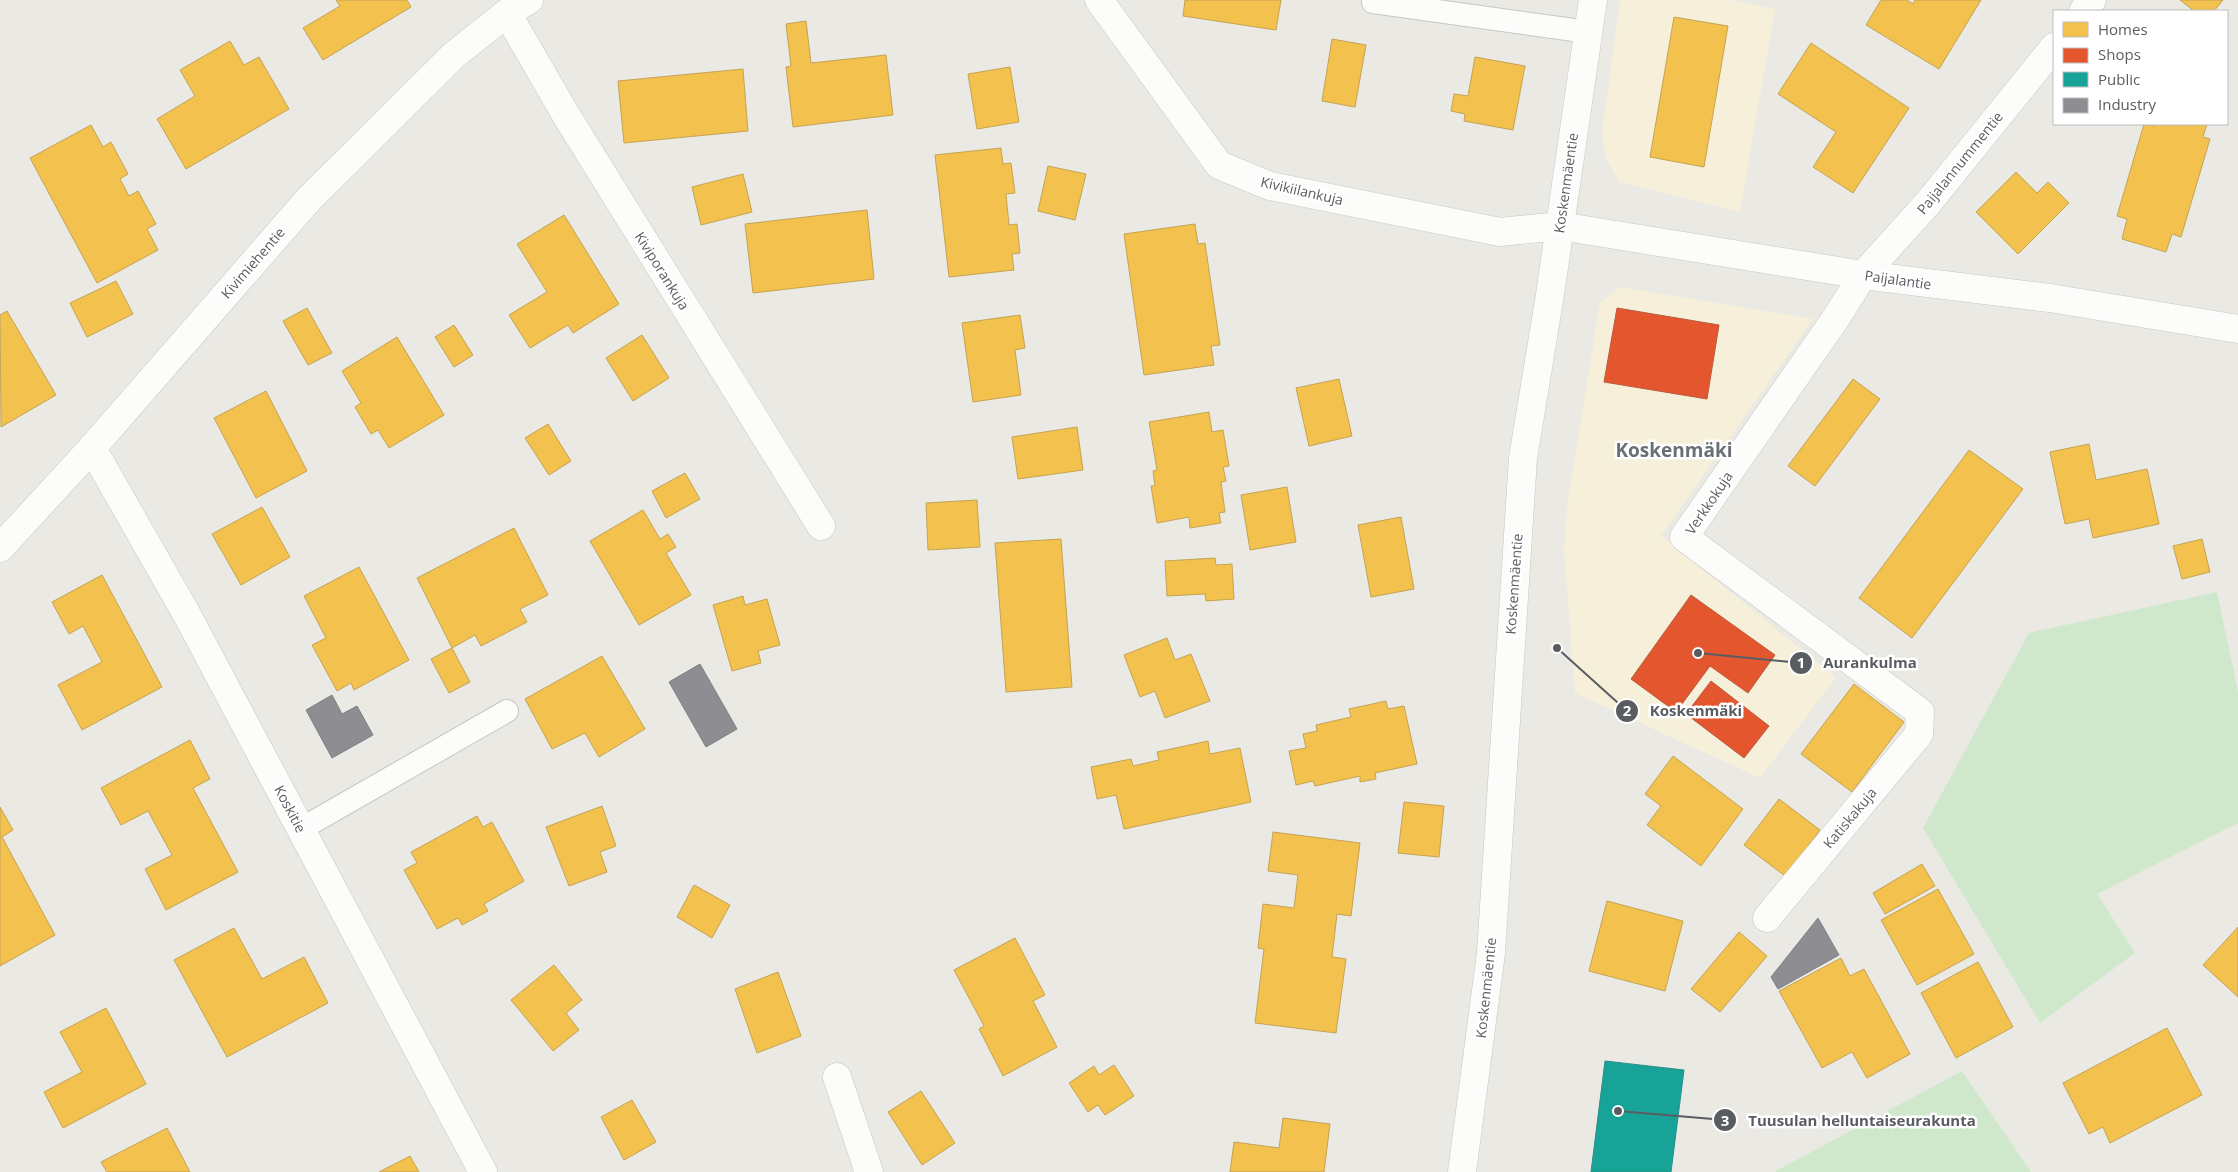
<svg xmlns="http://www.w3.org/2000/svg" width="2238" height="1172" font-family="'Open Sans',sans-serif">
  <rect width="100%" height="100%" fill="#eae9e3"/>
  <g fill="#f6f0da">
    <path d="M1620,0H1730L1775,9L1740,212L1619,182L1606,158L1602,133Z"/>
    <path d="M1619,287L1813,319L1661,536L1836,677L1760,778L1575,693L1564,551L1568,498L1600,303Z"/>
  </g>
  <g fill="#cfe8cc">
    <path d="M2217,592L2238,692V823L2097,894L2135,953L2040,1023L1923,828L2029,633Z"/>
    <path d="M1962,1071L2031,1172H1776V1171Z"/>
  </g>
  <g fill="#f2c14e" stroke="#c4a354">
    <path d="M336,0H407L411,7L323,60L303,28L340,6Z"/>
    <path d="M1185,0H1281L1276,30L1183,16Z"/>
    <path d="M1881,0H1907L1913,4L1915,0H1981L1939,69L1866,25Z"/>
    <path d="M2180,0H2223L2214,11H2194Z"/>
    <path d="M1674,17L1728,26L1704,167L1650,157Z"/>
    <path d="M806,21L811,63L886,55L893,115L793,127L786,67L791,66L786,24Z"/>
    <path d="M1332,39L1366,45L1355,107L1322,101Z"/>
    <path d="M230,41L244,65L259,57L289,109L186,169L157,119L195,96L180,70Z"/>
    <path d="M1811,43L1909,108L1853,193L1813,167L1836,132L1778,94Z"/>
    <path d="M1475,57L1525,66L1513,130L1464,121L1465,114L1451,111L1454,94L1468,96Z"/>
    <path d="M1010,67L1019,122L977,129L968,74Z"/>
    <path d="M743,69L748,131L624,143L618,81Z"/>
    <path d="M2144,124L2155,126V124H2207L2203,137L2210,139L2181,237L2172,234L2166,252L2122,239L2127,219L2117,216Z"/>
    <path d="M91,125L103,147L111,142L128,174L120,179L129,196L138,191L156,224L147,229L158,250L97,283L30,158Z"/>
    <path d="M1001,148L1003,164L1011,163L1015,193L1006,194L1009,225L1017,224L1020,253L1012,254L1014,270L949,277L935,155Z"/>
    <path d="M1048,166L1086,174L1075,220L1038,211Z"/>
    <path d="M2016,172L2037,193L2048,182L2069,203L2018,254L1976,212Z"/>
    <path d="M743,174L752,212L701,225L692,187Z"/>
    <path d="M867,210L874,279L753,293L745,224Z"/>
    <path d="M564,215L619,304L573,333L568,325L530,348L509,315L547,292L517,244Z"/>
    <path d="M1195,224L1198,244L1205,243L1220,345L1211,346L1214,365L1144,375L1124,234Z"/>
    <path d="M116,281L133,314L87,337L70,303Z"/>
    <path d="M307,308L332,353L308,365L283,321Z"/>
    <path d="M7,311L56,395L1,427L0,315Z"/>
    <path d="M1020,315L1025,348L1015,350L1021,395L973,402L962,323Z"/>
    <path d="M454,325L473,355L454,367L435,337Z"/>
    <path d="M642,335L669,378L633,401L606,358Z"/>
    <path d="M397,337L444,415L389,448L378,430L371,434L355,407L361,403L342,371Z"/>
    <path d="M1339,379L1352,436L1309,446L1296,388Z"/>
    <path d="M1853,379L1880,399L1815,486L1788,466Z"/>
    <path d="M266,391L307,471L256,498L214,418Z"/>
    <path d="M1209,412L1212,432L1223,430L1229,466L1223,467L1226,481L1221,482L1225,512L1219,513L1221,523L1190,528L1189,517L1157,523L1151,486H1155L1153,471L1157,470L1149,422Z"/>
    <path d="M548,424L571,461L549,475L525,438Z"/>
    <path d="M1077,427L1083,470L1018,479L1012,437Z"/>
    <path d="M2089,444L2096,480L2147,469L2159,524L2093,538L2089,519L2065,524L2050,452Z"/>
    <path d="M1969,450L2023,489L1912,638L1859,598Z"/>
    <path d="M685,473L700,499L666,518L652,491Z"/>
    <path d="M1287,487L1296,542L1250,550L1241,495Z"/>
    <path d="M977,500L980,547L928,550L926,503Z"/>
    <path d="M262,507L290,557L241,585L212,534Z"/>
    <path d="M643,510L660,539L668,534L676,547L666,553L691,595L639,625L590,541Z"/>
    <path d="M1401,517L1414,589L1371,597L1358,525Z"/>
    <path d="M514,528L548,595L520,609L527,622L481,646L475,635L452,648L417,578Z"/>
    <path d="M1061,539L1072,687L1006,692L995,543Z"/>
    <path d="M2202,539L2210,572L2182,579L2173,546Z"/>
    <path d="M1215,558L1216,565L1232,564L1234,599L1206,601L1205,594L1167,596L1165,561Z"/>
    <path d="M359,567L409,660L354,690L351,683L337,691L312,645L326,638L304,596Z"/>
    <path d="M102,575L162,687L82,730L58,685L102,662L83,626L69,634L52,602Z"/>
    <path d="M743,596L745,605L767,599L780,645L758,651L761,663L732,671L713,605Z"/>
    <path d="M1167,638L1175,660L1191,654L1210,701L1165,718L1155,691L1140,697L1124,655Z"/>
    <path d="M452,648L470,682L449,693L431,659Z"/>
    <path d="M602,656L645,729L599,757L585,733L552,749L525,699Z"/>
    <path d="M1854,684L1904,722L1852,792L1801,754Z"/>
    <path d="M1386,701L1388,709L1404,706L1417,764L1375,773L1376,779L1360,782V776L1315,786L1313,781L1296,785L1289,751L1306,748L1303,734L1317,731L1316,725L1351,717L1349,709Z"/>
    <path d="M190,740L210,779L193,788L238,872L166,910L145,869L172,855L148,811L121,825L101,788Z"/>
    <path d="M1208,741L1210,754L1240,748L1251,802L1124,829L1116,795L1097,799L1091,767L1131,759L1133,766L1159,760L1157,752Z"/>
    <path d="M1673,756L1743,809L1701,866L1647,825L1661,806L1645,794Z"/>
    <path d="M1779,799L1820,830L1785,876L1744,845Z"/>
    <path d="M1404,802L1444,806L1439,857L1398,853Z"/>
    <path d="M602,806L616,846L600,852L607,872L569,886L546,827Z"/>
    <path d="M0,807L13,830L2,837L55,935L0,966Z"/>
    <path d="M477,816L483,827L492,822L524,881L484,904L488,911L462,925L458,918L437,929L404,870L417,863L411,852Z"/>
    <path d="M1273,832L1360,843L1351,916L1337,914L1332,957L1346,959L1336,1033L1255,1023L1264,949L1258,948L1263,904L1294,908L1298,875L1268,871Z"/>
    <path d="M1922,864L1935,886L1885,914L1873,893Z"/>
    <path d="M694,885L730,905L712,938L677,917Z"/>
    <path d="M1938,889L1974,954L1917,985L1881,920Z"/>
    <path d="M1607,901L1683,921L1665,991L1589,971Z"/>
    <path d="M2238,927V997L2203,965Z"/>
    <path d="M234,928L262,979L304,957L328,1003L227,1057L174,960Z"/>
    <path d="M1739,932L1767,956L1720,1012L1691,989Z"/>
    <path d="M1015,938L1045,995L1033,1001L1057,1047L1003,1076L979,1029L984,1026L954,970Z"/>
    <path d="M1841,958L1850,976L1864,969L1910,1054L1867,1078L1852,1052L1822,1068L1779,991Z"/>
    <path d="M1978,962L2013,1027L1956,1058L1921,993Z"/>
    <path d="M554,965L582,1000L566,1013L579,1030L553,1051L511,1000Z"/>
    <path d="M778,972L801,1036L757,1053L735,989Z"/>
    <path d="M106,1008L146,1084L63,1128L44,1092L82,1072L60,1032Z"/>
    <path d="M2167,1028L2202,1095L2110,1143L2103,1127L2089,1134L2063,1083Z"/>
    <path d="M1114,1065L1134,1096L1105,1115L1098,1105L1088,1112L1069,1083L1094,1066L1099,1075Z"/>
    <path d="M921,1091L955,1143L922,1165L888,1112Z"/>
    <path d="M632,1100L656,1142L624,1160L601,1117Z"/>
    <path d="M1283,1118L1330,1124L1324,1172H1230L1234,1142L1279,1148Z"/>
    <path d="M167,1128L190,1172H107L101,1162Z"/>
    <path d="M410,1156L419,1172H379Z"/>
  </g>
  <g fill="#e4572e" stroke="#ba593e">
    <path d="M1617,308L1719,325L1707,399L1604,382Z"/>
    <path d="M1691,595L1775,655L1748,693L1710,666L1676,712L1631,679Z"/>
    <path d="M1711,681L1769,726L1744,758L1686,714Z"/>
  </g>
  <path fill="#17a398" stroke="#2b8e88" d="M1605,1061L1684,1070L1671,1172H1591Z"/>
  <g fill="#8d8d92" stroke="#7d7f84">
    <path d="M700,664L737,729L706,747L669,682Z"/>
    <path d="M332,695L342,714L357,706L373,735L332,758L306,710Z"/>
    <path d="M1818,918L1839,955L1778,989L1771,977Z"/>
  </g>
  <g fill="none" stroke-linecap="round" stroke-linejoin="round">
    <defs>
      <g id="lane">
        <path d="M1373,2L1588,32"/>
        <path d="M301,829L507,711"/>
      </g>
      <g id="street">
        <path d="M1099,0L1219,165L1270,186L1500,232L1560,226"/>
        <path d="M2083,11L2092,0"/>
        <path d="M507,13L566,115L821,526"/>
        <path d="M92,448L186,613L483,1172"/>
        <path d="M0,548L92,448L309,199L454,55L507,13L529,0"/>
        <path d="M1767,918L1919,734L1920,712L1684,537L1836,318L1863,275L1928,203L2054,47"/>
        <path d="M837,1077L869,1172"/>
      </g>
      <g id="secondary">
        <path d="M1560,226L1863,275L2050,298L2238,329"/>
        <path d="M1462,1172L1491,953L1523,458L1549,301L1593,0"/>
      </g>
    </defs>
    <use href="#lane" stroke="#c6c6c4" stroke-width="24"/>
    <use href="#street" stroke="#c6c6c4" stroke-width="29"/>
    <use href="#secondary" stroke="#c6c7c5" stroke-width="29"/>
    <use href="#lane" stroke="#fcfcfb" stroke-width="22"/>
    <use href="#street" stroke="#fcfcfb" stroke-width="28"/>
    <use href="#secondary" stroke="#fcfcfb" stroke-width="28"/>
  </g>
  <g text-anchor="middle" stroke-width="5" stroke-linejoin="round" paint-order="stroke">
    <g font-size="14" fill="#595d62" stroke="#fff">
      <text transform="translate(1960 163) rotate(-51)" y="5">Paijalannummentie</text>
      <text transform="translate(1566 183) rotate(-82)" y="5">Koskenmäentie</text>
      <text transform="translate(1302 191) rotate(13)" y="5">Kivikiilankuja</text>
      <text transform="translate(253 263) rotate(-49)" y="5">Kivimiehentie</text>
      <text transform="translate(662 271) rotate(58)" y="5">Kiviporankuja</text>
      <text transform="translate(1898 280) rotate(8)" y="5">Paijalantie</text>
      <text transform="translate(1709 503) rotate(-56)" y="5">Verkkokuja</text>
      <text transform="translate(1514 584) rotate(-86)" y="5">Koskenmäentie</text>
      <text transform="translate(290 809) rotate(62)" y="5">Koskitie</text>
      <text transform="translate(1850 818) rotate(-50)" y="5">Katiskakuja</text>
      <text transform="translate(1486 988) rotate(-84)" y="5">Koskenmäentie</text>
    </g>
    <g font-size="19" font-weight="bold" fill="#6a6f74" stroke="#fff">
      <text x="1674" y="457">Koskenmäki</text>
    </g>
  </g>
  <path fill="none" stroke="#595d62" stroke-width="2" d="M1698 653L1801 663M1557 648L1627 711M1618 1111L1725 1120"/>
  <g fill="#595d62" stroke="#fff" stroke-width="2">
    <circle cx="1698" cy="653" r="5"/>
    <circle cx="1557" cy="648" r="5"/>
    <circle cx="1618" cy="1111" r="5"/>
    <circle cx="1801" cy="663" r="12"/>
    <circle cx="1627" cy="711" r="12"/>
    <circle cx="1725" cy="1120" r="12"/>
  </g>
  <g font-size="15" text-anchor="middle" font-weight="bold" fill="#fff">
    <text x="1801" y="668">1</text>
    <text x="1627" y="716">2</text>
    <text x="1725" y="1126">3</text>
  </g>
  <g font-size="15" text-anchor="middle" font-weight="bold" fill="#595d62" stroke="#fff" stroke-width="5" stroke-linejoin="round" paint-order="stroke">
    <text x="1870" y="668">Aurankulma</text>
    <text x="1696" y="716">Koskenmäki</text>
    <text x="1862" y="1126">Tuusulan helluntaiseurakunta</text>
  </g>
  <rect x="2053" y="10" width="175" height="115" fill="#ffffff" stroke="#bdbec0"/>
  <rect x="2063" y="22" width="25" height="15" fill="#f2c14e" stroke="#bdbec0"/>
  <text x="2098" y="35" font-size="15" fill="#595d62">Homes</text>
  <rect x="2063" y="48" width="25" height="15" fill="#e4572e" stroke="#bdbec0"/>
  <text x="2098" y="60" font-size="15" fill="#595d62">Shops</text>
  <rect x="2063" y="72" width="25" height="15" fill="#17a398" stroke="#bdbec0"/>
  <text x="2098" y="85" font-size="15" fill="#595d62">Public</text>
  <rect x="2063" y="98" width="25" height="15" fill="#8d8d92" stroke="#bdbec0"/>
  <text x="2098" y="110" font-size="15" fill="#595d62">Industry</text>
</svg>
